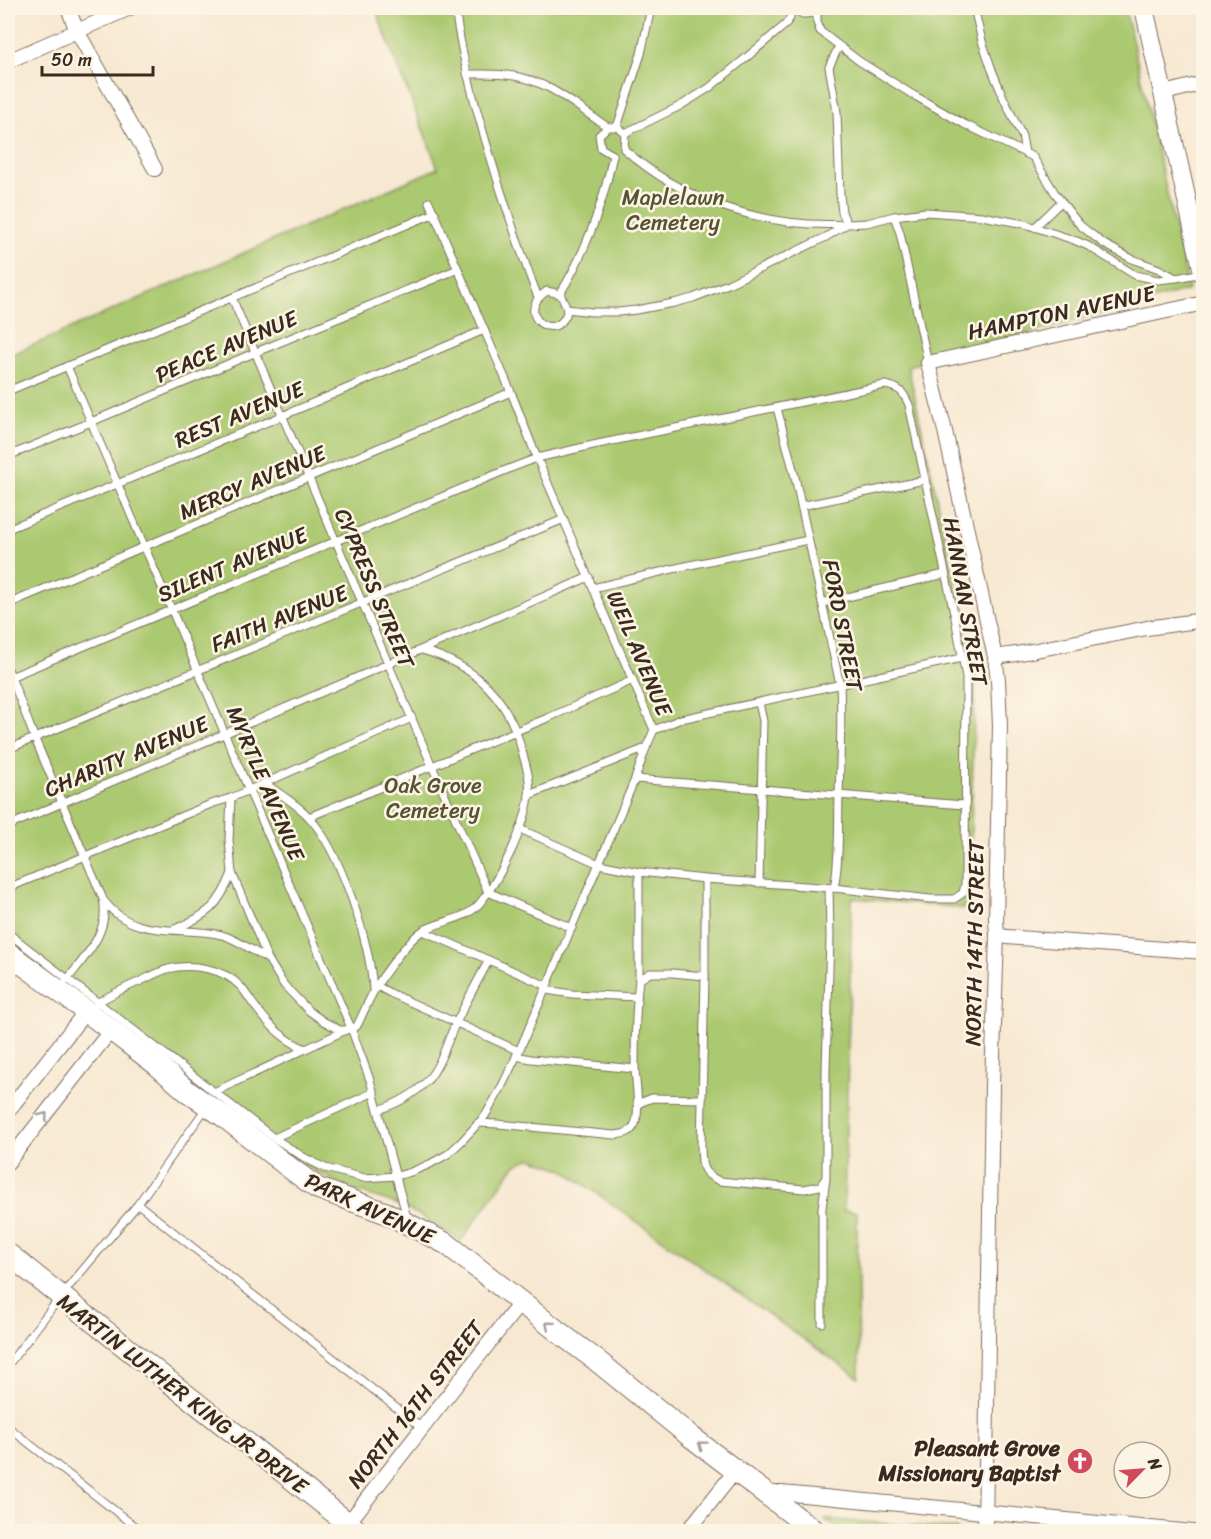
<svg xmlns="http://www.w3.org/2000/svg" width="1211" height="1539" font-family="Sriracha,sans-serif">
  <rect width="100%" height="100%" fill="#fcf5e5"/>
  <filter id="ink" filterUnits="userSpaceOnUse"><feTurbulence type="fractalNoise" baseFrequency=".0167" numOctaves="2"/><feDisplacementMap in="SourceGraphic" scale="12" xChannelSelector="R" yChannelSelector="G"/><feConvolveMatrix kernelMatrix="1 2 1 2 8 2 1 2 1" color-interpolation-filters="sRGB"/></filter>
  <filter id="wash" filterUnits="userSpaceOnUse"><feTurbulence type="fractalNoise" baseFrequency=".008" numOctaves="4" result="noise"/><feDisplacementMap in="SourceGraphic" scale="24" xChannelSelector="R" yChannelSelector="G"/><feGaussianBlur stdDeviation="1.35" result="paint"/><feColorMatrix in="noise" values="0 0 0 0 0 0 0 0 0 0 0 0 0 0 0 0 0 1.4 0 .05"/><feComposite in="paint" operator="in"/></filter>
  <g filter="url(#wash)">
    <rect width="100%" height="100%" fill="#f7e8d1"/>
    <g fill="#abc970" stroke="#737a47" stroke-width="1.5">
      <path d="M375,8H1125L1189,290L908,366L975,675L969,909L852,898L844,1210L857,1212L859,1378L562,1169L531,1158L515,1165L461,1241L421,1216L394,1203L353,1190L293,1160L8,944V356L438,168Z"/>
      <path d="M825,1519L957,1529V1531H841Z"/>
    </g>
  </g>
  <g filter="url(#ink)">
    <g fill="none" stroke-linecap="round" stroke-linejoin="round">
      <defs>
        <g id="lane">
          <path d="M455,8C463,68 481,126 499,185C511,222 523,260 538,297"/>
          <path d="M791,8L803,14L817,13"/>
          <path d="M813,8L817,13V22L820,31L859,61L910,93L964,124L1025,153"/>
          <path d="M974,8L982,41L992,70L1004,99L1022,136L1025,153L1033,157L1055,193L1074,218L1081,226L1104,244L1132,259L1159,269L1176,278L1203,273"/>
          <path d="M467,74C483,74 499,73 514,76C552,82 577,108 608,127H617L625,133L624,149C683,202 768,229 847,224L842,212L840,195L837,112L829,67L839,46"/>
          <path d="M608,127L599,135L601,148L613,155"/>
          <path d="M617,127L641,54L651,8"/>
          <path d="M625,133L680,106L709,88L747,57L785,25L790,18L791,8"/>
          <path d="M894,216L900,233L928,363"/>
          <path d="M1035,227L1061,202"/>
          <path d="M560,294L547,291C515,312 549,339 563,320C566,316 568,311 566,307C565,302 562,298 560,294C587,250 603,204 613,155"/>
          <path d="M232,298L432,766L488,892"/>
          <path d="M567,309L592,312H619L636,310L674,303L693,298L728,284L826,237L847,224L867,223L894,216L926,212L982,216L1025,224L1074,240L1088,246L1135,275L1158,280L1176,278"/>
          <path d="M67,366L351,1028L370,1080L407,1218"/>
          <path d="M8,391L435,213"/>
          <path d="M777,408L795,477L840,685C842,722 840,759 839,796C838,826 840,858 834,888"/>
          <path d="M8,456L91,422L254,353L458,269"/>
          <path d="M801,506L925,480"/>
          <path d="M8,529L282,416L484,330"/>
          <path d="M593,588L681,567L808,540"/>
          <path d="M822,603L945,574"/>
          <path d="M8,604L511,392"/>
          <path d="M8,669L35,739L103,899C110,932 86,955 67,980"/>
          <path d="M8,678L511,468L537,458L593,445L885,385C900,388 903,391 909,405L955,618L966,677L965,884L963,893L954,899H930L834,888L705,879L639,872L599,864L520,829"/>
          <path d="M759,703L763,721L759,883"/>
          <path d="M654,730L681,719L962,658"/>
          <path d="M8,749L564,519"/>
          <path d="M635,779L964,805"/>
          <path d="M264,783C279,793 295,803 308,816C341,851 370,943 373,990"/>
          <path d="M529,795L646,748"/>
          <path d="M231,798L229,840L232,873L268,959L284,985L309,1011L323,1021L340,1030H346L357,1026C363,1014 368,1001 375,989C382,976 392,964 401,952C408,944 415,935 424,930C443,920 466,920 480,903C501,877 525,828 529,796C531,782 527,768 523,755C510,699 477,666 422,650"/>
          <path d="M309,817L550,717L633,680"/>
          <path d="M8,826L388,664L589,577"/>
          <path d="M705,879V976L701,1146C702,1165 700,1173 720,1181L804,1189L820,1186L825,1179"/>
          <path d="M8,888L211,804L231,798L412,718"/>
          <path d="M488,892L572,928"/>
          <path d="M104,901C135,941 180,925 222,935C239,940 252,951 268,959"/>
          <path d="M175,929C208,915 219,906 232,873"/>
          <path d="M423,931L547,986"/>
          <path d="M8,933L274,1138L305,1158L325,1168L364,1178L397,1176L411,1172L430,1164L448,1154L461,1142L485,1116L500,1090L519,1051L635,779L646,748L654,730L537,458L511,392L429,202"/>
          <path d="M639,980L650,973H672L705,976"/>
          <path d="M377,986L390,993L519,1051"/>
          <path d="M546,990L572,994L637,997"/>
          <path d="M97,1003C113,993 130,986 147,978C153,975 161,971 168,969C191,963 224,968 241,987C247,994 251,1002 257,1009C271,1027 285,1041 306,1049"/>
          <path d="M516,1056L531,1059L635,1069"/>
          <path d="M214,1092L346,1030"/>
          <path d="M637,1104L652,1098L702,1099"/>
          <path d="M379,1110C396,1104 414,1095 427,1081C440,1066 446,1045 454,1027C465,1004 477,982 489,960"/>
          <path d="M478,1123L498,1124L614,1135C621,1134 630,1134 634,1126C641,1115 636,1083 635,1070C635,1040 635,1010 639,980V872"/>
          <path d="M274,1138L374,1092"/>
          <path d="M138,1204L423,1429"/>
          <path d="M822,1323V1208L826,1179V1070L830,937L829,888"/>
          <path d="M8,1365L61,1296L138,1204L206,1108"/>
          <path d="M8,1427L142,1532"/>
        </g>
        <g id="street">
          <path d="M68,8L77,31L155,169"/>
          <path d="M8,61L130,8"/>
          <path d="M1164,93L1204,83"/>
          <path d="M995,657L1016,654L1147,628L1204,620"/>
          <path d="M997,935L1007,937L1204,952"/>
          <path d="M8,1111L86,1011"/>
          <path d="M8,1162L111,1030"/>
          <path d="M766,1493H782L1193,1532"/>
          <path d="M341,1532L521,1302"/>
          <path d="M687,1532L736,1470"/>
          <path d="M985,1532L992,1086L997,935L996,920L1000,726L998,680L995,657L945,431L928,363L1204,303"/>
        </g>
        <path id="secondary" d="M1144,8L1204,277"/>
        <g id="primary">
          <path d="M8,953L86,1011L156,1064L187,1091L223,1116L286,1165L317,1188L386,1213L447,1244L565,1337L596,1360L690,1436L816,1532"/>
          <path d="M8,1254L359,1532"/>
        </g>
      </defs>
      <use href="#lane" stroke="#7d6c5d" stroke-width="9"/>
      <use href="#street" stroke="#7d6c5d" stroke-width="16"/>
      <use href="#secondary" stroke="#7d6c5d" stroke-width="20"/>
      <use href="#primary" stroke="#7d6c5d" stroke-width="23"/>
      <use href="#lane" stroke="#fff" stroke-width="7"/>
      <use href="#street" stroke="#fff" stroke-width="14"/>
      <use href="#secondary" stroke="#fff" stroke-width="18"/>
      <use href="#primary" stroke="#fff" stroke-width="21"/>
    </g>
    <defs><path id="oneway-chevron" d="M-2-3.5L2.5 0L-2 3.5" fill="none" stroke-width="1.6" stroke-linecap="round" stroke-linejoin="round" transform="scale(1.5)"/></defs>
    <g stroke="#a79f9a">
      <use href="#oneway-chevron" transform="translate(44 1116) rotate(-52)"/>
      <use href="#oneway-chevron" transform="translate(549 1325) rotate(-140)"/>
      <use href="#oneway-chevron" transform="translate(702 1445) rotate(-143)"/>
    </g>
  </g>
  <defs>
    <symbol id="church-disc" viewBox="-11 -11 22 22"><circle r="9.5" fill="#d1495b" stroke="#fcf5e5"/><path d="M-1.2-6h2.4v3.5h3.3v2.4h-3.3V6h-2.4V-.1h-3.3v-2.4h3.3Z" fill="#fff"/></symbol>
  </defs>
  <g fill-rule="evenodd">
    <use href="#church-disc" x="1065" y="1446" width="30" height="30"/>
  </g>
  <g text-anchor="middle" stroke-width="5" stroke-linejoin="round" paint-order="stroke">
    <g font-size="22" fill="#575232" stroke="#fcf5e5">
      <text x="673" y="205">Maplelawn<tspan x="673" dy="25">Cemetery</tspan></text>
      <text x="433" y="793">Oak Grove<tspan x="433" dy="25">Cemetery</tspan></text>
    </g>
    <g font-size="22" fill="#3b2a1e" stroke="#fcf5e5">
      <text transform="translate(1061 312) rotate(-12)" y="8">HAMPTON AVENUE</text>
      <text transform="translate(226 346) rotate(-23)" y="8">PEACE AVENUE</text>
      <text transform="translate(239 414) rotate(-23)" y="8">REST AVENUE</text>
      <text transform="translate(252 482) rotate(-23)" y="8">MERCY AVENUE</text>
      <text transform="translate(232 564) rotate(-23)" y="8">SILENT AVENUE</text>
      <text transform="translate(375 588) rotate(67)" y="8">CYPRESS STREET</text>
      <text transform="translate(966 601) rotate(80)" y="8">HANNAN STREET</text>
      <text transform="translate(279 618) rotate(-22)" y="8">FAITH AVENUE</text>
      <text transform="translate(843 625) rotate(79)" y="8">FORD STREET</text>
      <text transform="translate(640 653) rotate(67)" y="8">WEIL AVENUE</text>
      <text transform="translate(126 756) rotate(-23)" y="8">CHARITY AVENUE</text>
      <text transform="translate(266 783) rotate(67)" y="8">MYRTLE AVENUE</text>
      <text transform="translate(974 943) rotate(-89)" y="8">NORTH 14TH STREET</text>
      <text transform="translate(370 1208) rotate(25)" y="8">PARK AVENUE</text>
      <text transform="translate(183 1393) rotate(38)" y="8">MARTIN LUTHER KING JR DRIVE</text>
      <text transform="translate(415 1404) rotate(-52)" y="8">NORTH 16TH STREET</text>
    </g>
    <g font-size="22" font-weight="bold" fill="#3b2a1e" stroke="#fcf5e5" text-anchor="end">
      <text x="1060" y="1456">Pleasant Grove<tspan x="1060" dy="25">Missionary Baptist</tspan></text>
    </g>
  </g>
  <rect width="1211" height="1539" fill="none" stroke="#fcf5e5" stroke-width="30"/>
  <g transform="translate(1142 1470) rotate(65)"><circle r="28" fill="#fcf5e5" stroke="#afa495" stroke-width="1.5"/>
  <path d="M0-4.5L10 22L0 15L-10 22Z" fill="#d1495b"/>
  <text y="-9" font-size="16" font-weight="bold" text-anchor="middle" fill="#3b2a1e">N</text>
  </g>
  <path d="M42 66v9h111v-9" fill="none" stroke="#3b2a1e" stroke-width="3"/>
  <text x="51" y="66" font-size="18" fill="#3b2a1e" stroke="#fcf5e5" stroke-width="4.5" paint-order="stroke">50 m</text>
</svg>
